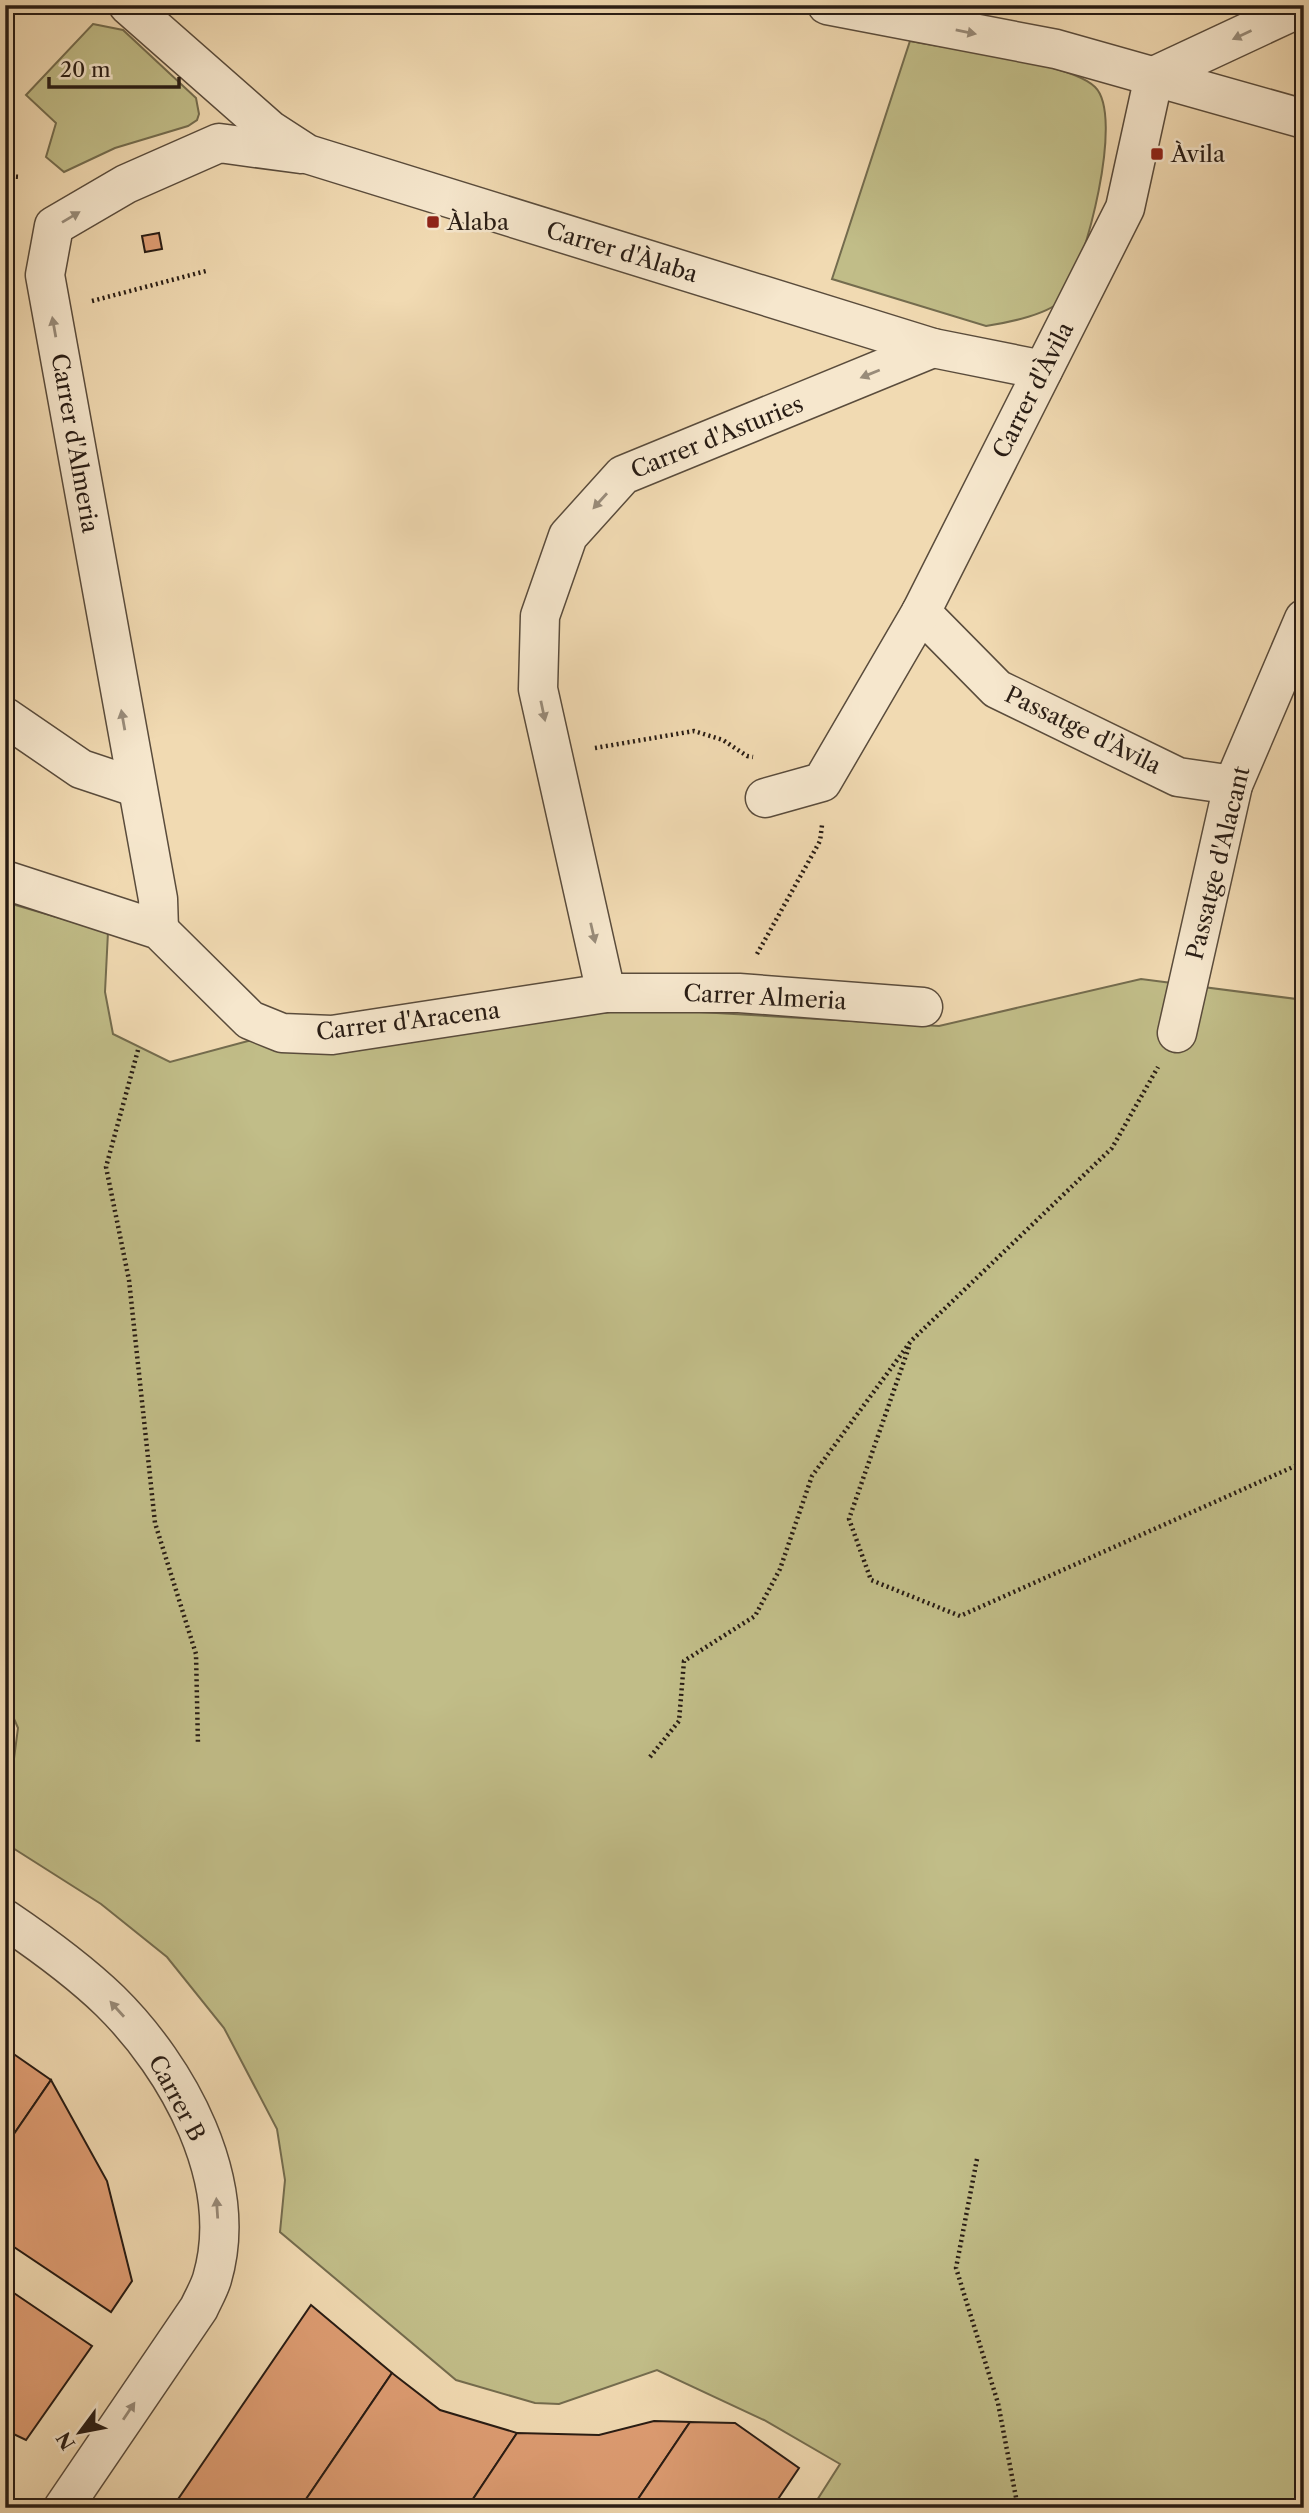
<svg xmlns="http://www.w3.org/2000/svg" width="1309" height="2513" font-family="'Libre Caslon Text',serif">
  <rect width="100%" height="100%" fill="#f1dab2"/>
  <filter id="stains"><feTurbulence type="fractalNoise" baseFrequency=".00286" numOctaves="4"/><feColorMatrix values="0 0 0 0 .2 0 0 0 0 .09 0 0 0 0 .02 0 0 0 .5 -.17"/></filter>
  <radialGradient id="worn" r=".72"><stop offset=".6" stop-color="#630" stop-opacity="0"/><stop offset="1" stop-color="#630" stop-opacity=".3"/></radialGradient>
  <g fill="#c1bd88" stroke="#746c4e" stroke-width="2">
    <path d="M93,24L123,30L196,98L199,114L197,120L188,126L115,148L64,172L46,157L56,123L26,95Z"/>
    <path d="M910,41C949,49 1070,62 1095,87C1125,116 1085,265 1064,297C1053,314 1006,323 986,326L832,279Z"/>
    <path d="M5,902L108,932L105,992L113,1034L170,1062L248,1041L596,1006L939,1026L1141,979L1304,1000V2508H812L840,2464L764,2420L657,2370L559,2404L535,2403L456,2380L280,2232L285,2180L277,2129L224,2028L167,1957L101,1904L5,1843V1785L12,1774L18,1728L5,1698Z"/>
  </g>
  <g fill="#de9d73" stroke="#281c14" stroke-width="2">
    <path d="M159,233L162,249L145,252L142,236Z"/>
    <path d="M5,2048L51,2080L5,2147Z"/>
    <path d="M51,2080L107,2181L132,2281L111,2312L5,2241V2147Z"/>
    <path d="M5,2287L92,2346L26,2440L5,2430Z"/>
    <path d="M311,2305L392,2373L300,2508H172Z"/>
    <path d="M392,2373L440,2410L517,2433L467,2508H300Z"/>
    <path d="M654,2421L690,2422L632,2508H467L517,2433L599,2435Z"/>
    <path d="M690,2422L735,2423L799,2468L772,2508H632Z"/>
  </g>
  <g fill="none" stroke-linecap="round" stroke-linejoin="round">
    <defs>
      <g id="street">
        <path d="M128,5L270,130L307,154L933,348L1043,370"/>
        <path d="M827,5L1056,49L1304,119"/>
        <path d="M1154,76L1304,6"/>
        <path d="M921,612L997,689L1178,777L1233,785"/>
        <path d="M5,717L81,769L135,787"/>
        <path d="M765,798L822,782L921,612L1125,208L1154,76"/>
        <path d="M5,880L159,930L250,1020L282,1033L332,1035L606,993H739L923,1007"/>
        <path d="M159,930L158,899L45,275L54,226L126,184L219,143L301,154"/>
        <path d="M606,993L538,689L540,616L568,536L623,475L933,348"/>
        <path d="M1177,1033L1233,785L1304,619"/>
        <path d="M5,1919C42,1944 78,1970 110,2001C178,2068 241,2181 212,2279C209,2289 203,2299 199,2308L63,2508"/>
      </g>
    </defs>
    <use href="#street" stroke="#5a4c3c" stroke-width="41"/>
    <g stroke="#281c14" stroke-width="4.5" stroke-dasharray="2 3.5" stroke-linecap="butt">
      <path d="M5,176L21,177"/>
      <path d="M92,301L206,271"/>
      <path d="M595,748L694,731L723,740L747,756L753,757"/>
      <path d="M757,954L820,841L822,825"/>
      <path d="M138,1050L106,1167L129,1280L155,1523L196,1654L198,1745"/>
      <path d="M909,1347L849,1519L871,1580L960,1616L1304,1462"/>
      <path d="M650,1757L679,1721L684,1661L755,1616L780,1569L812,1476L911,1341L1112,1148L1158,1067"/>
      <path d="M977,2159L956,2268L998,2403L1018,2508"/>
    </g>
    <use href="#street" stroke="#f6e7cd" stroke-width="38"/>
  </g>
  <defs><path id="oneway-solid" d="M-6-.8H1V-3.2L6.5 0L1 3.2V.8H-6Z" transform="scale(1.75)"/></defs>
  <g fill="#998c7a">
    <use href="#oneway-solid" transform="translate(966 32) rotate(11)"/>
    <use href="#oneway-solid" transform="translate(1242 35) rotate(155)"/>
    <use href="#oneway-solid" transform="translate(71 217) rotate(-31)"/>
    <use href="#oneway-solid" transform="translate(54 327) rotate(-100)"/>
    <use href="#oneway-solid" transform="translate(870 374) rotate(158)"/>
    <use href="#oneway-solid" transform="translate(600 501) rotate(132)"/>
    <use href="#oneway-solid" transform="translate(543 711) rotate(78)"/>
    <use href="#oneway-solid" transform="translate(123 720) rotate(-100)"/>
    <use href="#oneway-solid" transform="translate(593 933) rotate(77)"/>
    <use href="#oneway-solid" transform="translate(117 2009) rotate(-132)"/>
    <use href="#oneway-solid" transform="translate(217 2208) rotate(-94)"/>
    <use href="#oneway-solid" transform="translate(129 2411) rotate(-56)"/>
  </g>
  <g fill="#8f2418" stroke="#f6e7cd" stroke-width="2.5">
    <rect x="1150" y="147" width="14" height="14" rx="3.5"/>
    <rect x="426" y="215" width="14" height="14" rx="3.5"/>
  </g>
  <g text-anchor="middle" stroke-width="5" stroke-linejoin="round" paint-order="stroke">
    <g font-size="23" fill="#281c14" stroke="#f6e7cd" text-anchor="start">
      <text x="1171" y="162">Àvila</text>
      <text x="447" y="230">Àlaba</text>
    </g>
    <g font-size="23" fill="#281c14" stroke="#f6e7cd">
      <text transform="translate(622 252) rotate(17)" y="8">Carrer d'Àlaba</text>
      <text transform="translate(1033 390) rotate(-63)" y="8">Carrer d'Àvila</text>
      <text transform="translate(717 437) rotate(-22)" y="8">Carrer d'Asturies</text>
      <text transform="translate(75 443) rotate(80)" y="8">Carrer d'Almeria</text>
      <text transform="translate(1083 730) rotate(26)" y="8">Passatge d'Àvila</text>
      <text transform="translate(1218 863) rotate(-76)" y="8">Passatge d'Alacant</text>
      <text transform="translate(765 997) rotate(3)" y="8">Carrer Almeria</text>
      <text transform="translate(408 1021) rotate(-7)" y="8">Carrer d'Aracena</text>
      <text transform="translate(177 2098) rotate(62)" y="8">Carrer B</text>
    </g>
  </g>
  <rect width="1309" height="2513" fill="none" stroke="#f1dab2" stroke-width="28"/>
  <rect x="7" y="7" width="1295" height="2499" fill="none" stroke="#281c14" stroke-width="3.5"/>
  <rect x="14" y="14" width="1281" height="2485" fill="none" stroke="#281c14" stroke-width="2"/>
  <g transform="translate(80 2432) rotate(238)" stroke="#f6e7cd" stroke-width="5" paint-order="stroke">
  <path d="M0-5L12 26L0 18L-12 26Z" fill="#281c14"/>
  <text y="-10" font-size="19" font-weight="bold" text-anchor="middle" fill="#281c14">N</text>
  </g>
  <path d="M49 77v10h130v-10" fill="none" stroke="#281c14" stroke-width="3.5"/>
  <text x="60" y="77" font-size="21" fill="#281c14" stroke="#f6e7cd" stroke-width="5" paint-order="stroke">20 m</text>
  <rect width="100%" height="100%" filter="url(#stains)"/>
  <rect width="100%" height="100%" fill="url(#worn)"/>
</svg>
